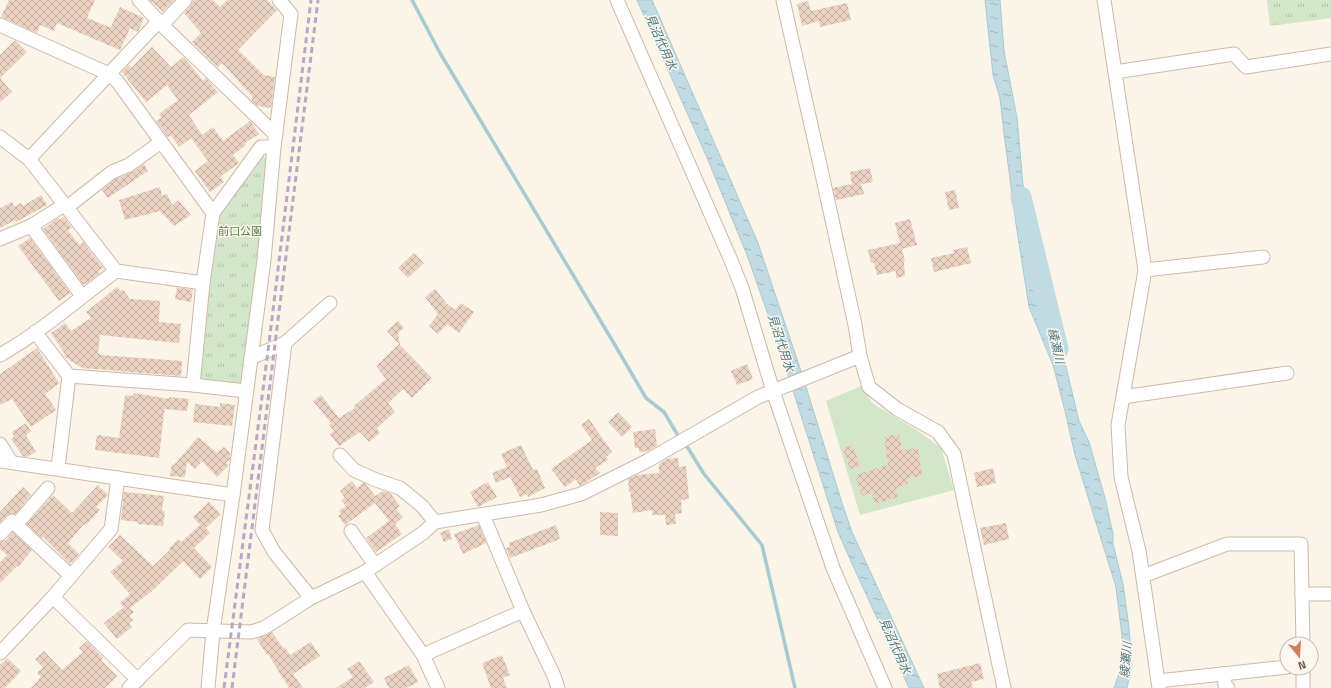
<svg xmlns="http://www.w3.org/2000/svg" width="1331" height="688" font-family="'Titillium Web','Noto Sans JP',sans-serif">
  <defs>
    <pattern id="park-tufts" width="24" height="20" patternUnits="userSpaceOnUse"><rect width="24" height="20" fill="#d4e6c9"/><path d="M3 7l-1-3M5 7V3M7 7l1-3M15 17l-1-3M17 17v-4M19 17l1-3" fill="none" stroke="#b0bea6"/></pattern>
    <pattern id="water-ripples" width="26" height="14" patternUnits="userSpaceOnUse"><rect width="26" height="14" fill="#c0dbe1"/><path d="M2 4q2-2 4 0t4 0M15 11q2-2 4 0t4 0" fill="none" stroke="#a0b5b9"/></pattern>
    <pattern id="building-cross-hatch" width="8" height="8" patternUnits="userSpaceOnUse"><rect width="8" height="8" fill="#ead3c2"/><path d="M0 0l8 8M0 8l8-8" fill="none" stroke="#c2aea0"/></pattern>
  </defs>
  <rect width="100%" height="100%" fill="#faf4e9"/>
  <path fill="#d4e6c9" d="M861,386L872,403L918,431L941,448L954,490L860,515L826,401Z"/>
  <g fill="url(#park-tufts)">
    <path d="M1267,0H1331V18L1270,26Z"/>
    <path d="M261,155L268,158L260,220L264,225L245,380L237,386L204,383L199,377L218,214Z"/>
  </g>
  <g fill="url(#water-ripples)" stroke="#a8cad1">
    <path d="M637,0H652L758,243L802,374L842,503L852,532L924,688H909L854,568L838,532L777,340L747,255L708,160Z"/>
    <path d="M985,0H1000L1004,51L1017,118L1024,196L1030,244L1038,279L1063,354L1079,421L1089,442L1105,498L1113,534V544L1123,584L1129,627L1132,665L1127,688H1114L1120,671L1122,636L1116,587L1075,455L1065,411L1053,365L1029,307L1016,224L1004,134L1000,98L993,75Z"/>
  </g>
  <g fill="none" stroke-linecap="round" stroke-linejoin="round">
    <g stroke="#a8cad1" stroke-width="3.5">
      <path d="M412,0L440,53L612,340L646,398L664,412L680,439"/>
      <path d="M684,444L688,448L704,474L762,545L795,688"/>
    </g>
    <path stroke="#c0dbe1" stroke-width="21" d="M1021,197L1058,349"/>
  </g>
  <g fill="url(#building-cross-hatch)">
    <path d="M9,0H95L87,18L109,27H111L120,7L144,18L138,32L130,28L120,50L57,23L54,31L40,25L37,33L1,17Z"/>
    <path d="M150,0H174L163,12Z"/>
    <path d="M193,0H213L220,7L227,0H267L277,10L238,50L264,75L275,77L271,108L258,106L252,101V96L222,63L218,67L192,42L201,33L184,13L191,5Z"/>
    <path d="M808,1L811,11L847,3L851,20L820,27L819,21L802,26L797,4Z"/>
    <path d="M15,40L27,52L0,78L12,92L0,102V55Z"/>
    <path d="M152,47L171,67L184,57L203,81L206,78L218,92L189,115L202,135L213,127L223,141L250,121L259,134L245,143L246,145L233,155L239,163L220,177L224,182L210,192L195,171L208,161L191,138L179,147L171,135L168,137L156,121L161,118L159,114L178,100L167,85L146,102L122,72L129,65L131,68Z"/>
    <path d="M144,164L148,171L108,198L102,190L116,179L132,172Z"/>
    <path d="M870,168L873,182L861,184L864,194L836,200L833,188L852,184L850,172Z"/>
    <path d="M160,187L162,196L167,194L172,205L178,200L191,215L174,226L160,211L125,220L119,200Z"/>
    <path d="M955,190L959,208L949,210L945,192Z"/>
    <path d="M41,195L47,205L16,222L15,220L0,228V208L12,202L14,207L21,203L23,206Z"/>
    <path d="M64,217L72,228L68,230L79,245L83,242L103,268L98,271L100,273L86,284H83L43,229L58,218L59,220Z"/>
    <path d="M910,219L917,245L902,249L905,262H904L905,276L896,278V271L877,275L874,263H871L868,250L900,243L895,223Z"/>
    <path d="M30,238L70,293L59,301L18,246Z"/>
    <path d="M967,247L971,263L934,272L931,258L954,253L953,250Z"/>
    <path d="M414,253L424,263L408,278L398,268Z"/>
    <path d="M117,287L121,291L123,290L130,299L160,301L159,322L181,324L179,343L100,335L98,353H100V355L182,361L181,376L82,368L64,356L65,354L51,333L65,323L71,331L91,318L86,312Z"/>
    <path d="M177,287L193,290L191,302L175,299Z"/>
    <path d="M435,289L447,304L455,310L461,303L474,312L459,333L447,324L438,334L429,326L438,314L425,297Z"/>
    <path d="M398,321L404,328L398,333L400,345L432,378L412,398L403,389L388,403L395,412L377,428L380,433L369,442L360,432L339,446L330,434L334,431L329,425L331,423L313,401L321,395L339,418L355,408L354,406L386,379L376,366L399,344L387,331Z"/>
    <path d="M37,348L59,383L45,394L56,410L31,427L12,399L0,405V374Z"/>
    <path d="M747,364L753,379L737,385L731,371Z"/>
    <path d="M134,393L169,399V397L189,399L187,411L165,409L164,412L159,458L95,450L97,435L119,438L125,395L133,396Z"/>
    <path d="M220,403L235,405L232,426L193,422L195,404L220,407Z"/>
    <path d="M618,412L632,427L622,437L608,422Z"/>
    <path d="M589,419L612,452L606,457L608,460L595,468L600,473L580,486L576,479L565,487L551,469L592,440L581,425Z"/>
    <path d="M26,423L31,431L26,435L36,452L27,457L23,456L11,439L14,437L12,432Z"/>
    <path d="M655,429L657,446L649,451L639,452V448H635L633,432Z"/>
    <path d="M899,434L902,450L918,448L922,476L906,478L908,484L896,488L898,497L875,504L872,493L862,496L855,475L888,465L884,437Z"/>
    <path d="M198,437L217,453L224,447L230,453V459L226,463L229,465L217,477L202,461L195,469L187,462L185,477L170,476L172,464L174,465Z"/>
    <path d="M521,445L533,470L537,469L545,488L528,497L527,494L520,497L510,477L496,483L492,473L507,467L501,454Z"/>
    <path d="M853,445L860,466L850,469L843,448Z"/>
    <path d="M678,458L679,467L686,466L689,499L681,500L682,513L675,514L676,524L666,525L665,515H652V510L633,513L630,491L629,492L628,479L638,475L659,473V464L667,459Z"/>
    <path d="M993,468L996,483L977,487L974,473Z"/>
    <path d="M352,481L357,488L363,483L366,484L375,496L383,491L390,493L400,506L396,509L403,517L395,524L402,534L376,552L366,538L389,521L375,503L345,525L338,516L341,514L339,511L346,506L341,500L345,498L340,491Z"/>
    <path d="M488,482L497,497L478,507L470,492Z"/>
    <path d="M98,485L108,495L96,507L100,510L86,525L84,524L68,543L79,554L70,564L43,537L42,538L27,524L53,495L72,513Z"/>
    <path d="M23,487L31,495L15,514H9L0,522V512Z"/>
    <path d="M124,492L164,496L162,511H165L163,526L138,524V522L121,520Z"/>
    <path d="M209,502L221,514L206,528L210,533L194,548L212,567L200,579L183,561L151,592L130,608L134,612L129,616L133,620L129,623L132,627L117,639L104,623L124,607L120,603L130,594L110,572L123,561L108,547L120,535L153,566L170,550L169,549L178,539L181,542L200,525L193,517Z"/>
    <path d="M600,512L618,513V536L600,535Z"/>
    <path d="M1006,523L1009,539L984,545L980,528Z"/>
    <path d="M479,525L486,543L463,554L454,534Z"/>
    <path d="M556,525L560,539L510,558L506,548L510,547L509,543Z"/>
    <path d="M449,529L452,539L444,542L440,533Z"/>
    <path d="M12,532L32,550L18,567L17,566L0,583V562L7,555L0,549V542L6,540Z"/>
    <path d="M272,632L283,648L285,647L290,655L311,642L320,656L293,674L303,688H289L268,654L267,655L257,639Z"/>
    <path d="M87,641L103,658L101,660L117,676L105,688H31L41,677L37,673L43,667L35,659L44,651L62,670L83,652L79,648Z"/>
    <path d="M502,655L510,675L503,678L507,688H491L482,663Z"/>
    <path d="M7,658L21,671L5,688H0V665Z"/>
    <path d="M359,661L374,682L365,688H336L353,677L347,669Z"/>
    <path d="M980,663L984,679L971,682L973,688H940L937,674Z"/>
    <path d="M409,665L418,682L406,688H389L384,678Z"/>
  </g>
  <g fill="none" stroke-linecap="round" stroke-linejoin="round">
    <defs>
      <g id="minor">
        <path d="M139,0L162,25L276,135"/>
        <path d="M617,0L730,258L742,288L773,391L833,568L885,688"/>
        <path d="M783,0L822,174L855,325L860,356L869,387L897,409L938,432L954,454L1004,688"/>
        <path d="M1104,0L1145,270L1118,425L1121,477L1139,551L1159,688"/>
        <path d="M0,25L109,74L117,81L213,213"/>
        <path d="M162,25L185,0"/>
        <path d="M1115,72L1234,54L1246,67L1331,54"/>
        <path d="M0,137L29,159L116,271L203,283"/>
        <path d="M29,159L158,22"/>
        <path d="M66,208L112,172L129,165L161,142"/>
        <path d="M31,226L82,296"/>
        <path d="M0,239L31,226L64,205"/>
        <path d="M1145,270L1263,257"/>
        <path d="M35,332L69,376L58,468"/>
        <path d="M285,343L262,530L274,552L311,598"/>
        <path d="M0,355C41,332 78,299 116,271"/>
        <path d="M251,358L285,343L330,303"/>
        <path d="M69,376L193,385"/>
        <path d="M246,391L193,385L203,283L213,213L261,147H274"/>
        <path d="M1123,397L1287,373"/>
        <path d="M0,444L11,462"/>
        <path d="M340,455L354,470L376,480L400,488L422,506L435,522"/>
        <path d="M0,461L233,495"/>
        <path d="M483,515L523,611L554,676L558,688"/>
        <path d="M16,525L48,488"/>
        <path d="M351,531L375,565"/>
        <path d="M0,534L12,521L71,576"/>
        <path d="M365,572L423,655L438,688"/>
        <path d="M1143,576L1227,544H1301L1303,644"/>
        <path d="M1302,594H1331"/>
        <path d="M53,597L138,680"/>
        <path d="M0,653L53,597L111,529L118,478"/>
        <path d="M423,655L523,611"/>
        <path d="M1303,668V688"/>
        <path d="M1224,674L1225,685L1228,688"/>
        <path d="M1158,681L1287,667"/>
        <path d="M129,688L188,630L251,632L264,628L311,598L365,572L423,533L435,522L541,505L581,494L647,461L758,397L860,356"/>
        <path d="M208,688L213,631L233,495L264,260L274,147L291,14L279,0"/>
      </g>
    </defs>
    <use href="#minor" stroke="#c8baae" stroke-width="15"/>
    <use href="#minor" stroke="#fff" stroke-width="13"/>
    <g stroke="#b7a9c3" stroke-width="3" stroke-dasharray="6 4" stroke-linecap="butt">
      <path d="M224,688L268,351L311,0"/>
      <path d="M232,688L318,0"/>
    </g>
  </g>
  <g text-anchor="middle" stroke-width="3" stroke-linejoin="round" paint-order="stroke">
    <g font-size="11" fill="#597a4d" stroke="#fdf8ef">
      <text x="240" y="235">前口公園</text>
    </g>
    <g font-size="12" font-style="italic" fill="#4c7781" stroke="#fdf8ef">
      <text transform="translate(661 42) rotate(66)" y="4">見沼代用水</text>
      <text transform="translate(781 343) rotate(72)" y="4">見沼代用水</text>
      <text transform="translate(1056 346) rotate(77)" y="4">綾瀬川</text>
      <text transform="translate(895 646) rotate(66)" y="4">見沼代用水</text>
      <text transform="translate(1126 660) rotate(-85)" y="4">綾瀬川</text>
    </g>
  </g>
  <g transform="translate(1299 656) rotate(162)"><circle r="19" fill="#fdf8ef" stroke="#c5baaf"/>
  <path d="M0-3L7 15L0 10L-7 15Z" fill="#d37c5f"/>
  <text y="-6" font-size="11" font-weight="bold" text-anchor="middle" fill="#715d50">N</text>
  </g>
</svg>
